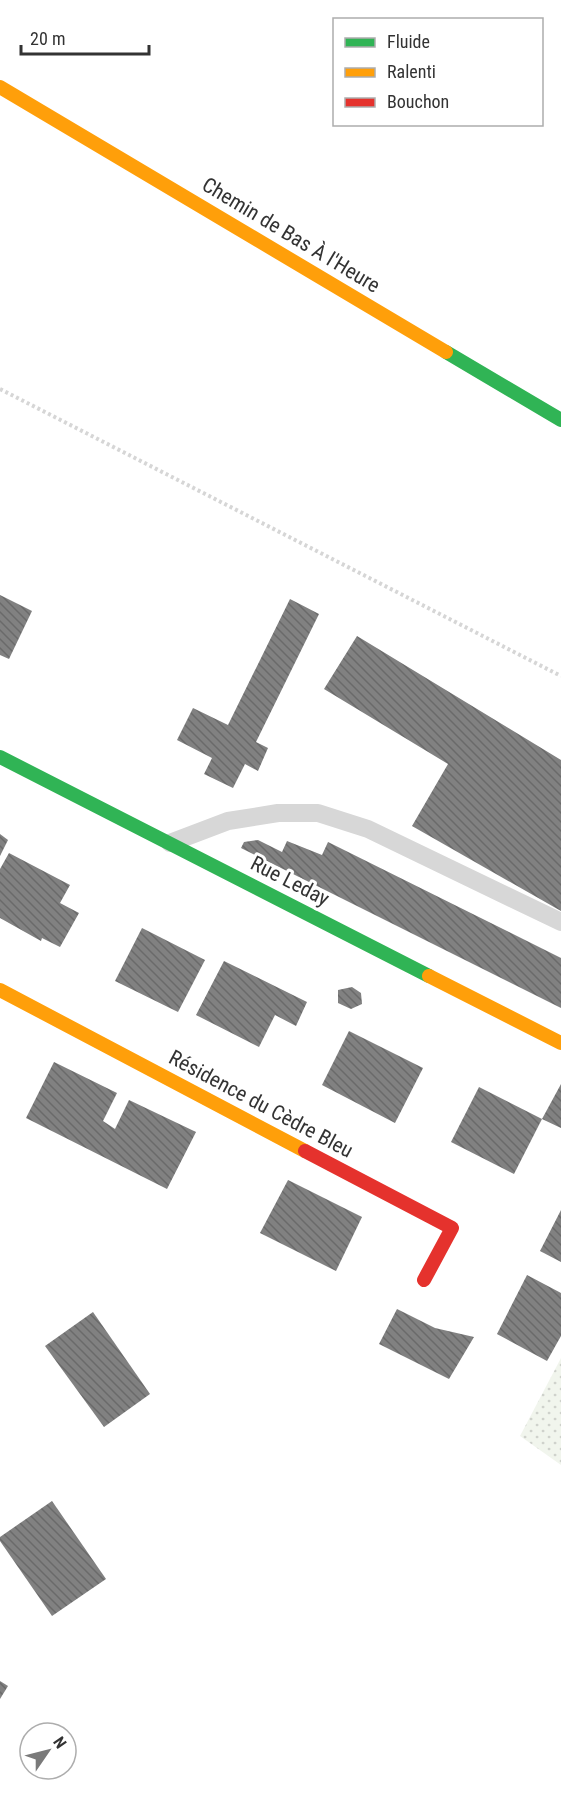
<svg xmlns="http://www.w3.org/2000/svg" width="561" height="1799" font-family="'Roboto Condensed',sans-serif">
  <defs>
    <pattern id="grass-dots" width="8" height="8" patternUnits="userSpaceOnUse" patternTransform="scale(1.5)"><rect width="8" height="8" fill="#f1f5ed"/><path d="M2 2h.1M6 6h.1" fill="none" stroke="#cfd2cc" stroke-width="1.8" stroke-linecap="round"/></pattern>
    <pattern id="building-back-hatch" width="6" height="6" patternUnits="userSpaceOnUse" patternTransform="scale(1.5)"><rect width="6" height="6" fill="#818181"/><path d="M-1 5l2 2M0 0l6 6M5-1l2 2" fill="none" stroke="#6a6a6a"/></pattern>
  </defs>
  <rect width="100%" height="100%" fill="#fff"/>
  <path fill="url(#grass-dots)" d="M561,1358V1465L520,1436Z"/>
  <g fill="url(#building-back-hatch)">
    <path d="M0,595L32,611L9,659L0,655Z"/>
    <path d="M290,599L319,614L256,742L268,748L258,771L245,764L233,788L204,774L212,758L177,740L193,708L228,725Z"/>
    <path d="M357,636L561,760V911L412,826L448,764L324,689Z"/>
    <path d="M0,834L8,840L0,856Z"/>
    <path d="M258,840L282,852L287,841L322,855L328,842L561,958V1008L241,848L244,842Z"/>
    <path d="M9,853L70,885L60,903L79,913L60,947L42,938L41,941L0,918V869Z"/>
    <path d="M142,928L205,960L178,1012L115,981Z"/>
    <path d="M224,961L307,1002L296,1026L275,1015L259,1047L196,1015Z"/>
    <path d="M352,987L361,993L362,1004L351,1009L338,1003V990Z"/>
    <path d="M349,1031L423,1068L395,1123L322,1085Z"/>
    <path d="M54,1062L117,1093L103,1121L115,1129L129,1100L196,1132L167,1189L26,1118Z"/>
    <path d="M561,1084V1128L542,1119Z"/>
    <path d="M479,1087L542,1119L514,1174L451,1142Z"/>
    <path d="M288,1180L362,1217L336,1271L260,1233Z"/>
    <path d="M561,1210V1262L540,1251Z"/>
    <path d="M527,1275L561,1293V1336L547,1361L497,1334Z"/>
    <path d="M397,1309L435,1328L474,1337L449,1379L379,1344Z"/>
    <path d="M93,1312L150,1394L104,1427L45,1346Z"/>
    <path d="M52,1501L106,1579L52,1616L0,1541V1537Z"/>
    <path d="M0,1681L8,1686L0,1699Z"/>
  </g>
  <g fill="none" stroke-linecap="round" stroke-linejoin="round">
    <path stroke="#d6d6d6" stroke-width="4" stroke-dasharray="3 3" stroke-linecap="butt" d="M0,389L561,676"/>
    <path stroke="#d7d7d7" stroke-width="18" d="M170,843L228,821L278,813H318L368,829L561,922"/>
    <g stroke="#30b455" stroke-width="14">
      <path d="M446,352L561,420"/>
      <path d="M0,757L429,976"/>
    </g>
    <g stroke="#ff9f0a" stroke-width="14">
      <path d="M0,87L446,352"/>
      <path d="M429,976L561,1043"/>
      <path d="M0,990L305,1151"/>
    </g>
    <path stroke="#e5322d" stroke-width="14" d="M305,1151L452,1228L424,1280"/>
  </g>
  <g text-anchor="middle" stroke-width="6" stroke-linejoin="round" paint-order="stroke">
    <g font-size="21" fill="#333" stroke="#fff">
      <text transform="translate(291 235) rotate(31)" y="7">Chemin de Bas À l'Heure</text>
      <text transform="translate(290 881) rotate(27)" y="7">Rue Leday</text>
      <text transform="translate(261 1104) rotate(28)" y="7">Résidence du Cèdre Bleu</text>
    </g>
  </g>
  <rect x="333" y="18" width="210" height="108" fill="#ffffff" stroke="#adadad" stroke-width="1.5"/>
  <rect x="345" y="38" width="30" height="9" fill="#30b455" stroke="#adadad" stroke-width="1.5"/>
  <text x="387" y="48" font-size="18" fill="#333333">Fluide</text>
  <rect x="345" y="68" width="30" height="9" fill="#ff9f0a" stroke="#adadad" stroke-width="1.5"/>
  <text x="387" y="78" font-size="18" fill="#333333">Ralenti</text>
  <rect x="345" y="98" width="30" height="9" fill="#e5322d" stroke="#adadad" stroke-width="1.5"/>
  <text x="387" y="108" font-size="18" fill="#333333">Bouchon</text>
  <g transform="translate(48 1751) rotate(55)"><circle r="28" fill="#ffffff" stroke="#adadad" stroke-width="1.5"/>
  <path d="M0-4.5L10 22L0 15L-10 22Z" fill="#7a7a7a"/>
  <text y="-9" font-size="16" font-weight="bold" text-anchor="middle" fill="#333333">N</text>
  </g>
  <path d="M21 45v9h128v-9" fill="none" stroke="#333333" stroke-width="3"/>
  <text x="30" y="45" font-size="18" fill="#333333" stroke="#ffffff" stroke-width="4.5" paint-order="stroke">20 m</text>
</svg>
